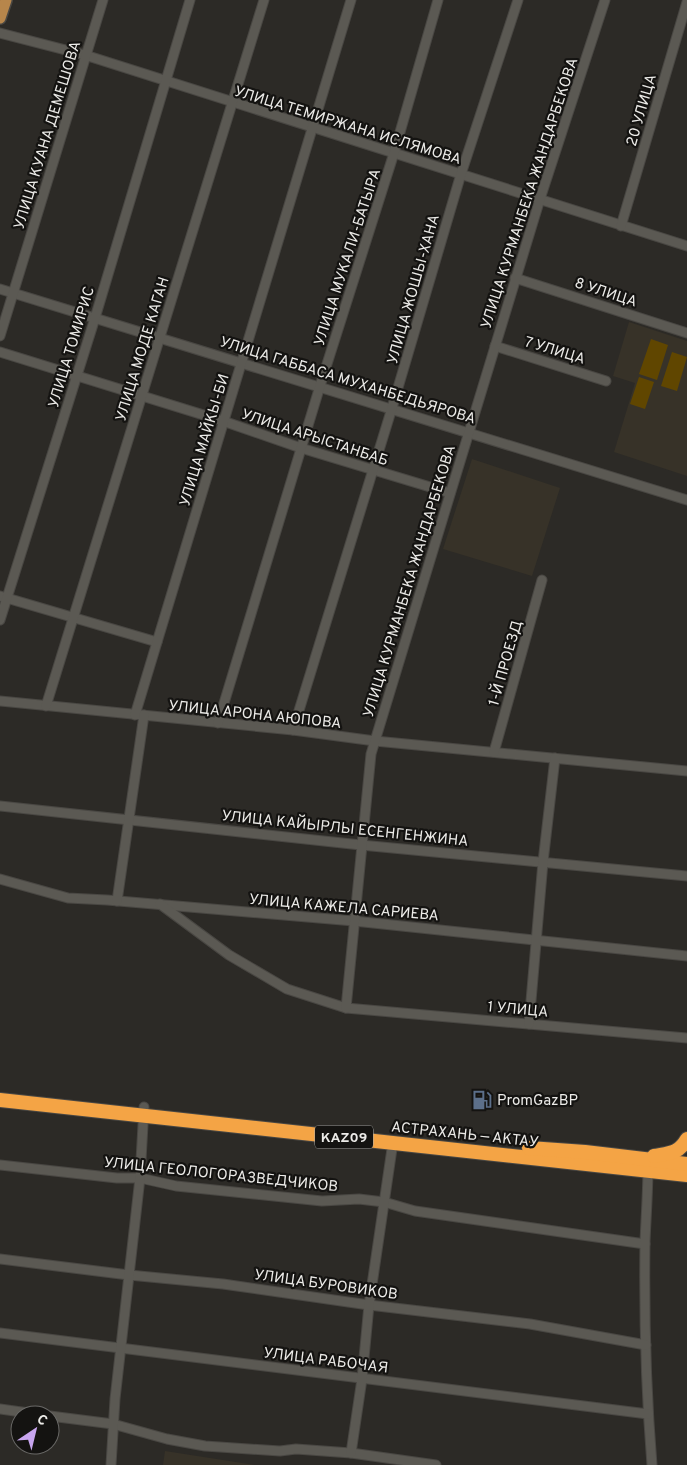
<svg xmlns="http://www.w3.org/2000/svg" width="687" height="1465" font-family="Overpass,sans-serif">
  <rect width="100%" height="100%" fill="#2c2a26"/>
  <g fill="#373228">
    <path d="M629,322L687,341V476L614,452L635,383L613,376Z"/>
    <path d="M472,459L560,488L532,576L443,549Z"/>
    <path d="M165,1451L255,1465H163Z"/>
  </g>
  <g fill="#604600">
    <path d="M651,339L668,345L657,380L639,374Z"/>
    <path d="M672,352L687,357L677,391L661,386Z"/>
    <path d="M639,377L654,382L645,409L630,404Z"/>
  </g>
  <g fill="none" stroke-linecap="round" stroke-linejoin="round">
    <defs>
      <g id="minor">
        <path d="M0,33L85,55L687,246"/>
        <path d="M621,226L687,2"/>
        <path d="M515,278L687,333"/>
        <path d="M0,289L687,500"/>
        <path d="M0,336L103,0"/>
        <path d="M495,346L606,381"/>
        <path d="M0,352L223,421L301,448L450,493"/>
        <path d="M0,596L157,642"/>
        <path d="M0,620L95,318L190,0"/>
        <path d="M0,701L293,730L375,741L687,771"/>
        <path d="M46,706L264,0"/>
        <path d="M135,715L351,0"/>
        <path d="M218,723L320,386L394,153L438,0"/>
        <path d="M293,730L392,408L461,174L518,0"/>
        <path d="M494,752L542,580"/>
        <path d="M0,806L361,845L687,876"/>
        <path d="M0,879L68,898L107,900L354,921L687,956"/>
        <path d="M117,901L144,715"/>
        <path d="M160,904L229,955L287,989L346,1008L687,1038"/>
        <path d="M346,1008L371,754L540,199L605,0"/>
        <path d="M529,1024L543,862L555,758"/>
        <path d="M0,1165L117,1178H140L176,1186L322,1201L359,1199L384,1202L415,1211L645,1244"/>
        <path d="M648,1165C648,1191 646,1217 645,1242C644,1316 646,1391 652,1465"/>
        <path d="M0,1259L129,1275L223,1284L369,1305L530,1324L646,1345"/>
        <path d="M0,1333L648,1414"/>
        <path d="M0,1409L43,1415"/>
        <path d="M50,1416L113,1424L167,1439L205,1446L280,1451L296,1449L351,1453L436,1465"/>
        <path d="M351,1453L362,1379L369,1305L393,1142"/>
        <path d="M111,1465L115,1399L140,1178L144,1107"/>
      </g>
      <path id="major" d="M0,18L6,0"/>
      <g id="highway">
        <path d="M0,1100L687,1175"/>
        <path d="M529,1148L585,1152L687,1164"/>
        <path d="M654,1156C670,1153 678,1154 687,1139"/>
      </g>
    </defs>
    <use href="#minor" stroke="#494743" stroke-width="11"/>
    <use href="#major" stroke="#494743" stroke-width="14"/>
    <use href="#highway" stroke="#494743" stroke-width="16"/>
    <use href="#minor" stroke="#5b5953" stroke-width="9"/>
    <use href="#major" stroke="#b7864b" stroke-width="11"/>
    <use href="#highway" stroke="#f4a445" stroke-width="14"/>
  </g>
  <defs>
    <symbol id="fuel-bare" viewBox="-9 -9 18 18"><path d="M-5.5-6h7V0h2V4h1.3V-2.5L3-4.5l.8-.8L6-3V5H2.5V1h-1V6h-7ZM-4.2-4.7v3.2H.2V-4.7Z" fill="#5c6f8a" stroke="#141311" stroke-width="2.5" paint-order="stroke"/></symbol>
  </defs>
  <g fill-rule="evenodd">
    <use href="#fuel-bare" x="468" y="1086" width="28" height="28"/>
  </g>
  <g text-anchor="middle" stroke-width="4.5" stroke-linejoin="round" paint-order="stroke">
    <rect fill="#141311" stroke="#abaaa8" stroke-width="1" x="315" y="1125.5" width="58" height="23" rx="4"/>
    <g font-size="14" font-weight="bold" fill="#ecebe8">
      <text x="344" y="1142">KAZ09</text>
    </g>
    <g font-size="15" fill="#ecebe8" stroke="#141311">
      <text transform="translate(641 110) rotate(-74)" y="5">20 УЛИЦА</text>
      <text transform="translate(348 125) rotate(17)" y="5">УЛИЦА ТЕМИРЖАНА ИСЛЯМОВА</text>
      <text transform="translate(47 135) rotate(-73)" y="5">УЛИЦА КУАНА ДЕМЕШОВА</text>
      <text transform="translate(529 193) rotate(-72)" y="5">УЛИЦА КУРМАНБЕКА ЖАНДАРБЕКОВА</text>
      <text transform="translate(347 257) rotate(-72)" y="5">УЛИЦА МУКАЛИ-БАТЫРА</text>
      <text transform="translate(413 289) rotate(-74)" y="5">УЛИЦА ЖОШЫ-ХАНА</text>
      <text transform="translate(606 292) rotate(18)" y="5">8 УЛИЦА</text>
      <text transform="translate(71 347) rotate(-73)" y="5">УЛИЦА ТОМИРИС</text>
      <text transform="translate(142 349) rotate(-73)" y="5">УЛИЦА МОДЕ КАГАН</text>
      <text transform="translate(555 350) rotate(17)" y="5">7 УЛИЦА</text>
      <text transform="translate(348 380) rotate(17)" y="5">УЛИЦА ГАББАСА МУХАНБЕДЬЯРОВА</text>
      <text transform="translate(315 437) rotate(18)" y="5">УЛИЦА АРЫСТАНБАБ</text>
      <text transform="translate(204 440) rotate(-73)" y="5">УЛИЦА МАЙКЫ-БИ</text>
      <text transform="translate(409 581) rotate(-73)" y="5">УЛИЦА КУРМАНБЕКА ЖАНДАРБЕКОВА</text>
      <text transform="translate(505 663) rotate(-74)" y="5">1-Й ПРОЕЗД</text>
      <text transform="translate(255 714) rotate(6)" y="5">УЛИЦА АРОНА АЮПОВА</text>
      <text transform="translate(345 828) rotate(6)" y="5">УЛИЦА КАЙЫРЛЫ ЕСЕНГЕНЖИНА</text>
      <text transform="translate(344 907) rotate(5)" y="5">УЛИЦА КАЖЕЛА САРИЕВА</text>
      <text transform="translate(518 1009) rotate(5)" y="5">1 УЛИЦА</text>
      <text transform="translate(465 1134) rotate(6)" y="5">АСТРАХАНЬ — АКТАУ</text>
      <text transform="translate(221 1174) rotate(6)" y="5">УЛИЦА ГЕОЛОГОРАЗВЕДЧИКОВ</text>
      <text transform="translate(326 1284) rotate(8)" y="5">УЛИЦА БУРОВИКОВ</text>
      <text transform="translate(326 1360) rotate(7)" y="5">УЛИЦА РАБОЧАЯ</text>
    </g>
    <g font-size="15" fill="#ecebe8" stroke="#141311" text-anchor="start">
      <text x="497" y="1105">PromGazBP</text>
    </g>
  </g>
  <g transform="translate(35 1430) rotate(35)"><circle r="24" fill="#141311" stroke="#6a6967"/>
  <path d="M0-4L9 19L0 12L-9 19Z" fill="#c8a5ef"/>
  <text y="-8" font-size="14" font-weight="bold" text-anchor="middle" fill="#ecebe8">С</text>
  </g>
</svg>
